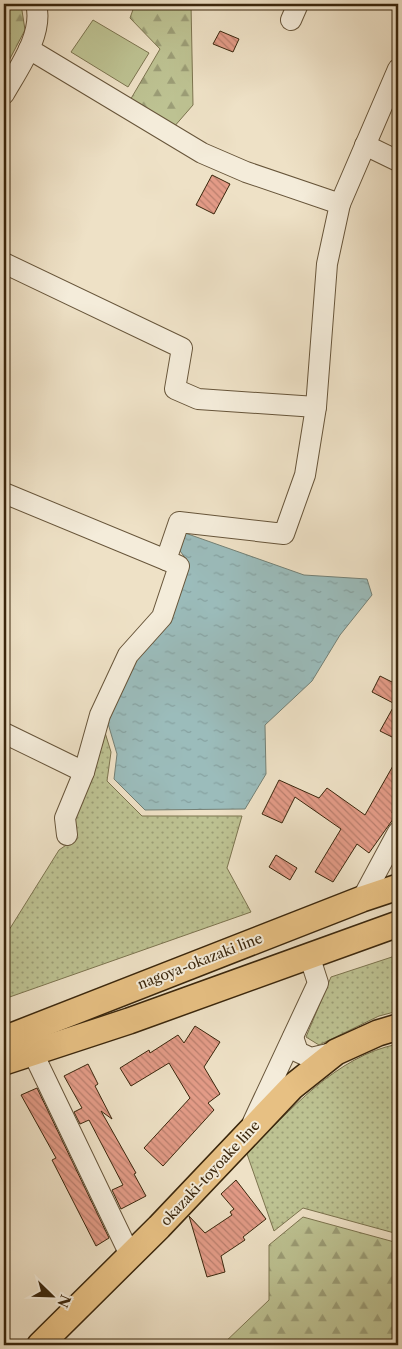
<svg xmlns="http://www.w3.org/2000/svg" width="402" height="1349" font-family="'Libre Caslon Text',serif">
  <defs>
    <pattern id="grass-dots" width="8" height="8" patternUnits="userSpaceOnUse" patternTransform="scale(1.25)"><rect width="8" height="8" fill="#bdc292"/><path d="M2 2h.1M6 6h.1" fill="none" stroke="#9b9d76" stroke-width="1.8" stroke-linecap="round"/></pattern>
    <pattern id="forest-firs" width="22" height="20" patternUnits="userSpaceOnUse" patternTransform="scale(1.25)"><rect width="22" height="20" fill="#bdc292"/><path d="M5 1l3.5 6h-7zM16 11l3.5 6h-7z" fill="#9b9d76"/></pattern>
    <pattern id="water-ripples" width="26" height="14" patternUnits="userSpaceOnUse" patternTransform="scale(1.25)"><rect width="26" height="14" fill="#9bbcbb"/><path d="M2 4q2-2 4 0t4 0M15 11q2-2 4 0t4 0" fill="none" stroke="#86a1a0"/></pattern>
    <pattern id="building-back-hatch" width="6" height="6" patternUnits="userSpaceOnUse" patternTransform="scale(1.25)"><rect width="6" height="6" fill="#e39b87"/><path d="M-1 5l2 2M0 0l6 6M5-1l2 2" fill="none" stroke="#b97e6d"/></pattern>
  </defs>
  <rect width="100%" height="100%" fill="#eee1c6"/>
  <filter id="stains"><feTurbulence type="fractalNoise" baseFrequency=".004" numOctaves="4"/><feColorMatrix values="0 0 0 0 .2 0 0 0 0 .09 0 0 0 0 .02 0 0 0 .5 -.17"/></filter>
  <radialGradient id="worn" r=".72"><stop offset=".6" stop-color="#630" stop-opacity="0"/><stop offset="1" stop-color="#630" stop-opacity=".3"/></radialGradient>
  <g fill="url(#grass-dots)" stroke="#7c744f">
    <path d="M103,726L111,752L107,781L142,816H242L227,868L251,912L4,999V938L59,850L75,839L73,820Z"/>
    <path d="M398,955V1011L379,1016L319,1045L306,1037L331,977Z"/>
    <path d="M398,1044V1234L303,1208L274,1231L247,1154C289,1111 336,1056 398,1044Z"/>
  </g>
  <g fill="url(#forest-firs)" stroke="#7c744f">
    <path d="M4,4H21L25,30L4,70Z"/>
    <path d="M135,4H191L193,105L173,128L129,102L160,49L130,18Z"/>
    <path d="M303,1217L398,1243V1345H222L269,1300V1245Z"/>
  </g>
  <path fill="#bdc292" stroke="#7c744f" d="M93,20L149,53L128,87L71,52Z"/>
  <path fill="url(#water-ripples)" stroke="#748075" d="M185,533L304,575L367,579L372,595L340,635L312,681L265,725L266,774L245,809L145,810L114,779L117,754L107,720L135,660L188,562L178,548Z"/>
  <g fill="url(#building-back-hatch)" stroke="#3a260c">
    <path d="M220,31L239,39L233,52L213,44Z"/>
    <path d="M212,175L230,184L214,214L196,205Z"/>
    <path d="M380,676L398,685V740L380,731L395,704L372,692Z"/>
    <path d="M398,757V801L392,813L396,815L369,853L357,844L333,882L315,872L341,829L295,797L282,823L262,814L279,780L319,798L327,788L365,815Z"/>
    <path d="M276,855L297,868L290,880L269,867Z"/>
    <path d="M195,1026L220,1042L204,1067L220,1094L208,1103L214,1110L163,1166L144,1148L190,1098L169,1063L131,1086L120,1068L149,1050L150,1053L178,1035L184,1043Z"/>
    <path d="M88,1064L98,1084L95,1086L112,1119L101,1111L136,1173L134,1174L146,1196L121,1209L112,1190L123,1185L89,1120L80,1124L74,1112L82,1108L64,1076Z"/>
    <path d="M37,1088L109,1238L96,1246L52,1160L56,1158L21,1095Z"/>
    <path d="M236,1180L266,1219L243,1237L245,1240L221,1256L225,1272L207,1277L189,1216L205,1233L232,1215L230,1212L234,1209L221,1194Z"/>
  </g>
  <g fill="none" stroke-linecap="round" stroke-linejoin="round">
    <defs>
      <g id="minor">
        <path d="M291,20L298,4"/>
        <path d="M29,49L202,153L246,172L340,204"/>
        <path d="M4,94C18,69 44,34 36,4"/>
        <path d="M365,145L398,161"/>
        <path d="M4,263L182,348L175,389L198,399L316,407"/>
        <path d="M4,493L166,560"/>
        <path d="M4,733L84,772"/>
        <path d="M67,835L65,818L84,772L100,715L128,655L162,617L179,566L166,560L179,522L284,534L305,475L316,407L327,264L340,204L398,69"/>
        <path d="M362,899L398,832"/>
        <path d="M293,1037L298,1052L311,1058L336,1052"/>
        <path d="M33,1053L130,1255"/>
        <path d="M253,1122L318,983L309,955"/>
      </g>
      <g id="major">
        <path d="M4,1039L362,899L398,887"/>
        <path d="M4,1062L129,1021L398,924"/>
        <path d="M40,1345L159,1227L292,1087L336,1052L378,1033L398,1027"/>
      </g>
    </defs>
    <use href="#minor" stroke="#67553a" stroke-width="22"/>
    <use href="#major" stroke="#3a260c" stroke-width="28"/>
    <use href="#minor" stroke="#f4ecda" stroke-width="20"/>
    <use href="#major" stroke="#e7c083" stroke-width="25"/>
  </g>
  <g text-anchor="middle" stroke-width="4" stroke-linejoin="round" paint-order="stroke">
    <g font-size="14" fill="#3a260c" stroke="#f4ecda">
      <text transform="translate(200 961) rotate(-21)" y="5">nagoya-okazaki line</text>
      <text transform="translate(210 1173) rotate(-47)" y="5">okazaki-toyoake line</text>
    </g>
  </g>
  <rect width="402" height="1349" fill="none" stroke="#eee1c6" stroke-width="20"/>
  <rect x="5" y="5" width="392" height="1339" fill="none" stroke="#3a260c" stroke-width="2.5"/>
  <rect x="10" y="10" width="382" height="1329" fill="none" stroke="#3a260c"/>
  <g transform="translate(52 1296) rotate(113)" stroke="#f4ecda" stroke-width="4" paint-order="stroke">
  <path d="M0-4L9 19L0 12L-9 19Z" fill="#3a260c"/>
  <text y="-8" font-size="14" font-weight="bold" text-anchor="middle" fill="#3a260c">N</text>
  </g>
  <rect width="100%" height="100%" filter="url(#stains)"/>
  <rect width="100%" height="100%" fill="url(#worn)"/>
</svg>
